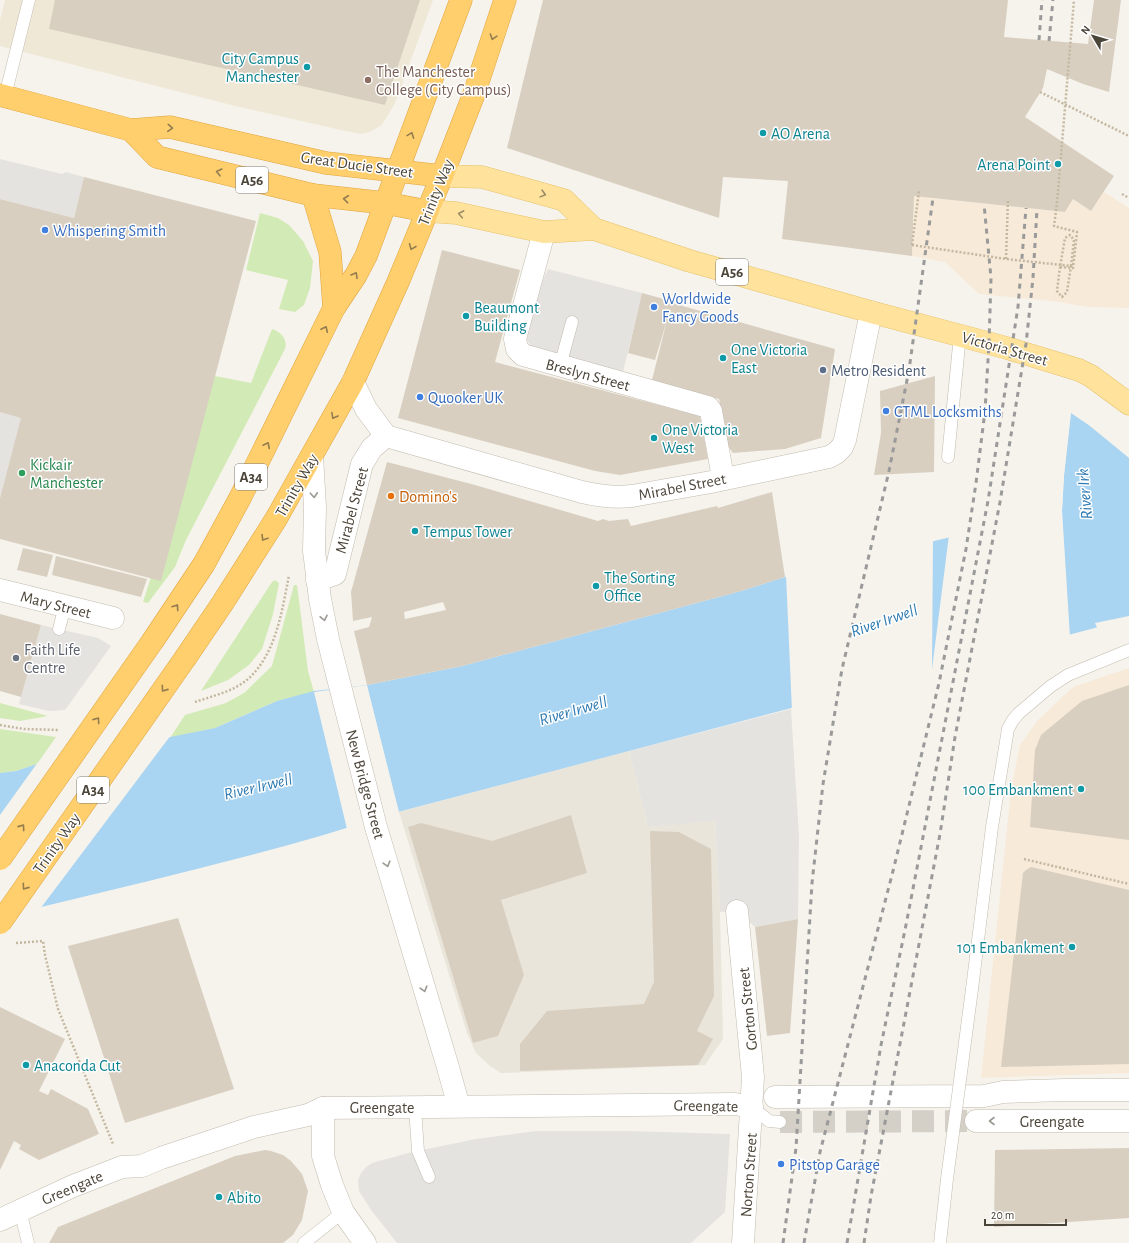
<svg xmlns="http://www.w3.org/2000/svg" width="1129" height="1243" font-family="'Alegreya Sans',sans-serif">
  <rect width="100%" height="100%" fill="#f6f3ec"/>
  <path fill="#eae5da" d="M629,751L648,827L715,820L720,912L723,1039L705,1065L501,1073L490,1066L476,1053L467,1033L399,812Z"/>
  <g fill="#f7ead8">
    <path d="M1104,192L1129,208V308L1088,307L1052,301L979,294L945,262L912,256L914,196L1065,212L1073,199L1091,211Z"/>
    <path d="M1129,668V1073L981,1078L1011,790L1020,745L1038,720L1073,687Z"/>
  </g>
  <path fill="#efe8d6" d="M5,0H433L395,103L382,125L370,132L361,134L341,130L235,106L0,46V20Z"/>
  <g fill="#d2eab5">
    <path d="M260,213L278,218L289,225L303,241L313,261L310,288L304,305L295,312L279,309L288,280L246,270Z"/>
    <path d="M272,329C281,332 288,339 285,349L186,540L175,567L148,603L143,602L215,376L251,383Z"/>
    <path d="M275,580L279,583L273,614L262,649L249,665L228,680L201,691L272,582Z"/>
    <path d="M294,585H297L308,671L314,692L277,701L215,728L170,738L185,715L226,703L244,693L272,666Z"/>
    <path d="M0,703L48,716L20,721L0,718Z"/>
    <path d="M0,729L56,737L37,764L16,771L0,773Z"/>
  </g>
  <g fill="#e5e3e0">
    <path d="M0,159L62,174L66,172L84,177L74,218L0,199Z"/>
    <path d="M548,269L642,293L623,372L532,347L526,339L540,286Z"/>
    <path d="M0,391L27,397L0,498Z"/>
    <path d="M41,625L98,638L111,646L65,710L49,711L19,704Z"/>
    <path d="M791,709L799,835L798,919L755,927L737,911L720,912L715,821L648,827L629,751Z"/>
    <path d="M536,1131H630L730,1134L725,1212L691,1243H397L371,1210L359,1191L358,1180L361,1173L366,1167L372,1163L412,1152L476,1139Z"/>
  </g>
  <path fill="#a9d4f2" d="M1071,413L1090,426L1129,458V619L394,813C279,851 160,878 41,907L0,911V773L16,771L37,764L215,728L277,701L314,691L367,685L462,666L741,591L785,577L1062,510L1064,475Z"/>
  <g fill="#f6f3ec">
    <path d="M1071,411L1064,475L1062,510L1070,637L792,711L786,575L933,539L932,669L949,535L1060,508L1062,475L1069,413Z"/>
    <path d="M1129,616V621L1098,630L1095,623Z"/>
    <path d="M367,685L399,812L347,829L314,692Z"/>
    <path d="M171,735L40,909L0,913V815L38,762Z"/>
  </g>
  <g fill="#d8cfc1" fill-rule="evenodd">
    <path d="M55,0H420L385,105L49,29Z"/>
    <path d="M543,0H1008L1004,37L1088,44L1094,0H1121L1109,92L1083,84L1047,69L1043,88L1025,117L1114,176L1091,211L1073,199L1065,212L914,196L912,256L782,239L788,181L723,177L719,218L507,148Z"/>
    <path d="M84,177L256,221L161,581L0,539V498L21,418L0,412V199L74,218Z"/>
    <path d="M442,250L520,270L495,362L700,416L708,459L620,475L595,471L398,418Z"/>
    <path d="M642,293L671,301L672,303L835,349L821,438L785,449L733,453L728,446L719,399L652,380L667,320L655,360L628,353Z"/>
    <path d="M935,376L934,472L874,475L881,433L880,391Z"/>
    <path d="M387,462L475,485L598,521L603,519L609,521L628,519L631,526L717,506L718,508L772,492L785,577L741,591L462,666L367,685L354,631L369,627L372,617L353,621L351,592ZM443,602L446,610L405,619L404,612Z"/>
    <path d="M23,548L53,555L47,577L17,570Z"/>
    <path d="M56,556L147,579L141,597L52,575Z"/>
    <path d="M0,614L41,625L21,697L0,691Z"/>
    <path d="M1129,685V840L1030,827L1035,750L1041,735L1082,701Z"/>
    <path d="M571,815L587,873L501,900L524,975L498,1036L473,1043L408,827L421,823L492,841Z"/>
    <path d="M650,831L679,832L711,849L714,996L697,1031L713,1039L698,1065L520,1071V1044L547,1011L644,1004L654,982Z"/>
    <path d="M1031,867L1129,890V1064L1001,1067L1023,873L1026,870Z"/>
    <path d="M178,918L234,1089L125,1123L68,946Z"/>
    <path d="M798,919L790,1033L767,1036L755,927Z"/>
    <path d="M0,1007L65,1039L39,1091L48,1095L51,1089L88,1109L99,1134L39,1160L19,1149L21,1145L14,1141L0,1170Z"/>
    <path d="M1129,1148V1218L994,1227L995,1150Z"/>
    <path d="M265,1150L271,1151L283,1155L291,1161L302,1174L308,1191L302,1220L293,1235L283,1243H49L58,1227L235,1156Z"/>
  </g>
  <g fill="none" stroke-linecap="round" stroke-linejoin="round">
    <path stroke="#d4d0c8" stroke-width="22" stroke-dasharray="22 11" stroke-linecap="butt" d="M780,1122L976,1121"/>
    <defs>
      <g id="lane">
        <path d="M5,96L29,0"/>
        <path d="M560,366L572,322"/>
        <path d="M948,457L960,335"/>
        <path d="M59,629L65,606"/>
        <path d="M972,989L992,827L1008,729L1013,720L1019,713L1051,686L1068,675L1129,650"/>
        <path d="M752,1107L769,1121L780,1122"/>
        <path d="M415,1108L418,1151L429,1177"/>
        <path d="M20,1210L28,1243"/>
        <path d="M304,1243L343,1212"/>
      </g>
      <g id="street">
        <path d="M544,232L515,339L517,349L523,355L708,407L711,411L723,478"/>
        <path d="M353,382L366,409L386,436L582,492C599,496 615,498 632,496L711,482L829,457L836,453L842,447L845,440L871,312"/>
        <path d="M312,456L315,507L314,551L320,599L328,639L376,827L447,1064L456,1096V1106"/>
        <path d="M317,580L335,574L362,464L372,448L386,436"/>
        <path d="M0,590L113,618"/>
        <path d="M737,911L753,1077L743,1243"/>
        <path d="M775,1097L984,1096L1003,1092L1065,1090H1129"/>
        <path d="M323,1108V1156L332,1185L343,1212L365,1243"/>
        <path d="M976,1121H1129"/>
        <path d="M0,1220L73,1186L122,1167L142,1166L161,1158L254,1127L308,1115L323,1108L735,1104L752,1107"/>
      </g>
      <g id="primary">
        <path d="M442,176L482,177L564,200L594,229"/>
        <path d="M427,211L456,213L544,232L594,229L690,261L871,312L1007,348L1079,370L1091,376L1129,404"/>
      </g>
      <g id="highway">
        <path d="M0,95L131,130L170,127L326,163L442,176"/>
        <path d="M131,130L157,157L313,195L385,203L427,211"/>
        <path d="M313,195L330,252L334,308"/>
        <path d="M154,639L204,564L240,498L334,308L356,275L366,256L461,0"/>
        <path d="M186,657L222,604L276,519L353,382L398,282L442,176L474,94L505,0"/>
      </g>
    </defs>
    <use href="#lane" stroke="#c2bbae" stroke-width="13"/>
    <use href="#street" stroke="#c2bbae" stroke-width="23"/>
    <use href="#primary" stroke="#e6c16a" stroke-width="23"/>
    <use href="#highway" stroke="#e0a43c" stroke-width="23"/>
    <g stroke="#c4b79f" stroke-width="2.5" stroke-dasharray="2 2" stroke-linecap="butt">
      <path d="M1122,194L1129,198"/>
      <path d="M912,245L919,191"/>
      <path d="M1006,259L1008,199"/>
      <path d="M1071,266L1074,240L1070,235L1065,238L1060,267L1073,268L1077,232L1054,226L1057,203L1074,0"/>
      <path d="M195,702C213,696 234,691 248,679C276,654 282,611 289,575"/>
      <path d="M0,725L24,729L59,730"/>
      <path d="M1024,859L1129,884"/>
      <path d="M16,943L43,941L45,955L58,1009L113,1144"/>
    </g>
    <use href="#lane" stroke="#fff" stroke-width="12"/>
    <use href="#street" stroke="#fff" stroke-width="22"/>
    <use href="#primary" stroke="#ffe39c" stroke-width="22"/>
    <use href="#highway" stroke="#ffcf6e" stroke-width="22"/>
    <g stroke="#9a9a9a" stroke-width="3" stroke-dasharray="5 5" stroke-linecap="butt">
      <path d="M1039,40L1042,0"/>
      <path d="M1049,41L1053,0"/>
      <path d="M783,1243L796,1148L812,883L823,784L842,669L889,471L909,370L933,198"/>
      <path d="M804,1243L820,1152L893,871L939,683L966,549L976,483L985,411L989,343L991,278L984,204"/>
      <path d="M847,1243L881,1045L905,930L988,501L1018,307L1026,208"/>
      <path d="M864,1243L871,1196L940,834L955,737L1000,502L1026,344L1033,278L1037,209"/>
    </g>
    <defs>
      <path id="lane-bridge" d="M940,1243L947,1179L972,989"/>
      <g id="highway-bridge">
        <path d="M0,859L154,639"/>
        <path d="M0,923L186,657"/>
      </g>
    </defs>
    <use href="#lane-bridge" stroke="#c2bbae" stroke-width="13" stroke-linecap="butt"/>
    <use href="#highway-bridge" stroke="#e0a43c" stroke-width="23" stroke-linecap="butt"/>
    <g stroke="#c4b79f" stroke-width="2.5" stroke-dasharray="2 2" stroke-linecap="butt">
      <path d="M1040,92L1129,136"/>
      <path d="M912,245L1006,259L1071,266L1067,292L1062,297L1057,291L1060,267"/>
    </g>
    <use href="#lane-bridge" stroke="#fff" stroke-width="12"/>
    <use href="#highway-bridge" stroke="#ffcf6e" stroke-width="22"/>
  </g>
  <defs><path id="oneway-chevron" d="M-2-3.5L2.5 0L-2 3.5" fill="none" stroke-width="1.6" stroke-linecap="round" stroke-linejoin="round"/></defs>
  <g stroke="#937c4e">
    <use href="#oneway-chevron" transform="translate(493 37) rotate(108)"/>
    <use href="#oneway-chevron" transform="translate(170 128) rotate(4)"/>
    <use href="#oneway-chevron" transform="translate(411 135) rotate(-69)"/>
    <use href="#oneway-chevron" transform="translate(219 172) rotate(-166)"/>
    <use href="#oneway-chevron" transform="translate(346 199) rotate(-174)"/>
    <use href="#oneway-chevron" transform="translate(412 247) rotate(112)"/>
    <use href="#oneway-chevron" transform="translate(355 275) rotate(-60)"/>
    <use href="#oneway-chevron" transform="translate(325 329) rotate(-65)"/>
    <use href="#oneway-chevron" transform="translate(334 416) rotate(119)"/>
    <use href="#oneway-chevron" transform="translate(267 445) rotate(-63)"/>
    <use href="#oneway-chevron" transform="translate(264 538) rotate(122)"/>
    <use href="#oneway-chevron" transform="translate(176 607) rotate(-56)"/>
    <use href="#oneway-chevron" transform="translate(164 689) rotate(125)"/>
    <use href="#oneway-chevron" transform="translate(97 720) rotate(-55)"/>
    <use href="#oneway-chevron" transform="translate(22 827) rotate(-55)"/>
    <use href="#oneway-chevron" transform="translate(25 887) rotate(125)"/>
  </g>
  <g stroke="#9c8c66">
    <use href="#oneway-chevron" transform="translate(543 194) rotate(15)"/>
    <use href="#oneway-chevron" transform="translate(461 214) rotate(-169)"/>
  </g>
  <g stroke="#9c9892">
    <use href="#oneway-chevron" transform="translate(314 495) rotate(87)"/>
    <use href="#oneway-chevron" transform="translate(324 618) rotate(78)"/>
    <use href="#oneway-chevron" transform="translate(387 864) rotate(74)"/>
    <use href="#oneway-chevron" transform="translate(424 989) rotate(74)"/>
    <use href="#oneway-chevron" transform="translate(992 1121) rotate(-180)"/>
  </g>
  <g fill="#0f9aa8" stroke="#fff" stroke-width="1.5">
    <circle cx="307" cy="67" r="4"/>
    <circle cx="763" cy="133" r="4"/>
    <circle cx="1058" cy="164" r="4"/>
    <circle cx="466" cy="316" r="4"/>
    <circle cx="723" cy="358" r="4"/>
    <circle cx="654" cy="438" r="4"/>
    <circle cx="415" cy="531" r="4"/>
    <circle cx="596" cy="586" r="4"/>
    <circle cx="1081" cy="789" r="4"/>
    <circle cx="1072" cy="947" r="4"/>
    <circle cx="26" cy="1065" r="4"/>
    <circle cx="219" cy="1197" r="4"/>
  </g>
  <circle fill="#8d6e63" stroke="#fff" stroke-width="1.5" cx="368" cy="80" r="4"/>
  <g fill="#3f7fe0" stroke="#fff" stroke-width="1.5">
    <circle cx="45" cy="230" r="4"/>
    <circle cx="654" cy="307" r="4"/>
    <circle cx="420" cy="397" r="4"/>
    <circle cx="886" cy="411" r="4"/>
    <circle cx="781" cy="1164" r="4"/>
  </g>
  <circle fill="#5c6f8a" stroke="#fff" stroke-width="1.5" cx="823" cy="370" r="4"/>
  <circle fill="#2e9e5b" stroke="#fff" stroke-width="1.5" cx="22" cy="473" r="4"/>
  <circle fill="#e8710a" stroke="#fff" stroke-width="1.5" cx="391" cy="496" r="4"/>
  <circle fill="#6b7280" stroke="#fff" stroke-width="1.5" cx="16" cy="658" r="4"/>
  <g text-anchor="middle" stroke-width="3" stroke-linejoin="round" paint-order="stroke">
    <g fill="#fff" stroke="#817c74" stroke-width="1">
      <rect x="236" y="167" width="32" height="26" rx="3"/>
      <rect x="716" y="259" width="32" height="26" rx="3"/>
      <rect x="235" y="464" width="32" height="26" rx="3"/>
      <rect x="77" y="777" width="32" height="26" rx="3"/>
    </g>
    <g font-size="15" font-weight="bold" fill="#4b4439">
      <text x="252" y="185">A56</text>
      <text x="732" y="277">A56</text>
      <text x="251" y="482">A34</text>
      <text x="93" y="795">A34</text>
    </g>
    <g font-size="16" fill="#0d838f" stroke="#fff" text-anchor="start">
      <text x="299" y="64" text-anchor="end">City Campus<tspan x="299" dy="18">Manchester</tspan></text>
      <text x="771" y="139">AO Arena</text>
      <text x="1050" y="170" text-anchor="end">Arena Point</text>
      <text x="474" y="313">Beaumont<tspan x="474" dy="18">Building</tspan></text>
      <text x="731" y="355">One Victoria<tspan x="731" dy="18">East</tspan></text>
      <text x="662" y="435">One Victoria<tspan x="662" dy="18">West</tspan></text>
      <text x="423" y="537">Tempus Tower</text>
      <text x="604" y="583">The Sorting<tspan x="604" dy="18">Office</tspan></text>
      <text x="1073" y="795" text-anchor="end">100 Embankment</text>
      <text x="1064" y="953" text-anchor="end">101 Embankment</text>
      <text x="34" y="1071">Anaconda Cut</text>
      <text x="227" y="1203">Abito</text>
    </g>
    <g font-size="16" fill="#785e54" stroke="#fff" text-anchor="start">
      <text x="376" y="77">The Manchester<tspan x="376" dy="18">College (City Campus)</tspan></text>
    </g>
    <g font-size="16" fill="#4b4439" stroke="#fff">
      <text transform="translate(357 164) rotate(8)" y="6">Great Ducie Street</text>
      <text transform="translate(435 192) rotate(-68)" y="6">Trinity Way</text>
      <text transform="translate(1005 348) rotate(16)" y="6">Victoria Street</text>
      <text transform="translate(588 374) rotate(15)" y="6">Breslyn Street</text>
      <text transform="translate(296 485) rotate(-60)" y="6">Trinity Way</text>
      <text transform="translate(682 486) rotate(-11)" y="6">Mirabel Street</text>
      <text transform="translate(351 510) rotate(-75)" y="6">Mirabel Street</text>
      <text transform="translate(56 604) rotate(14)" y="6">Mary Street</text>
      <text transform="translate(366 784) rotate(75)" y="6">New Bridge Street</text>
      <text transform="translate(56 843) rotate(-55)" y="6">Trinity Way</text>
      <text transform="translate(747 1009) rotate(-96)" y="6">Gorton Street</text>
      <text transform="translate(706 1105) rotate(1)" y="6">Greengate</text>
      <text x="382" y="1113">Greengate</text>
      <text x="1052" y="1127">Greengate</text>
      <text transform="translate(748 1175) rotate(-86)" y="6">Norton Street</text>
      <text transform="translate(72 1187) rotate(-23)" y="6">Greengate</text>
    </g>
    <g font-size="16" fill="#366cbe" stroke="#fff" text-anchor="start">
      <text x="53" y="236">Whispering Smith</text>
      <text x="662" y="304">Worldwide<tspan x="662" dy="18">Fancy Goods</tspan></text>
      <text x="428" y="403">Quooker UK</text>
      <text x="894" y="417">CTML Locksmiths</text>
      <text x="789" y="1170">Pitstop Garage</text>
    </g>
    <g font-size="16" fill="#4e5e75" stroke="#fff" text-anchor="start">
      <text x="831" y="376">Metro Resident</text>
    </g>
    <g font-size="16" fill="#27864d" stroke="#fff" text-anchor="start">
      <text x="30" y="470">Kickair<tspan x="30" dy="18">Manchester</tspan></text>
    </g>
    <g font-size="16" fill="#c56008" stroke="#fff" text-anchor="start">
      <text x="399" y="502">Domino's</text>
    </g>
    <g font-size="16" fill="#5b616d" stroke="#fff" text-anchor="start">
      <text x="24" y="655">Faith Life<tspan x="24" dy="18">Centre</tspan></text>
    </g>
    <g font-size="17" font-style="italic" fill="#2e7ab2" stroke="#fff">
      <text transform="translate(1084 494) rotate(-95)" y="6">River Irk</text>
      <text transform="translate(884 620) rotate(-19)" y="6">River Irwell</text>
      <text transform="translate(573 710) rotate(-16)" y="6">River Irwell</text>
      <text transform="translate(258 786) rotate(-13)" y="6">River Irwell</text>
    </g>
  </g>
  <g transform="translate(1093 36) rotate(308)" stroke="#ffffff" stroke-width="3" paint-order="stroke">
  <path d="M0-3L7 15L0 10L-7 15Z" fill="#4b4439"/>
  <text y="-6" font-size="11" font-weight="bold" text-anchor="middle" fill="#4b4439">N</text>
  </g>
  <path d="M985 1219v6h81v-6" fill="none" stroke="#4b4439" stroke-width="2"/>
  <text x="991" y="1219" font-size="12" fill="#4b4439" stroke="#ffffff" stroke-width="3" paint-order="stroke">20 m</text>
</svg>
